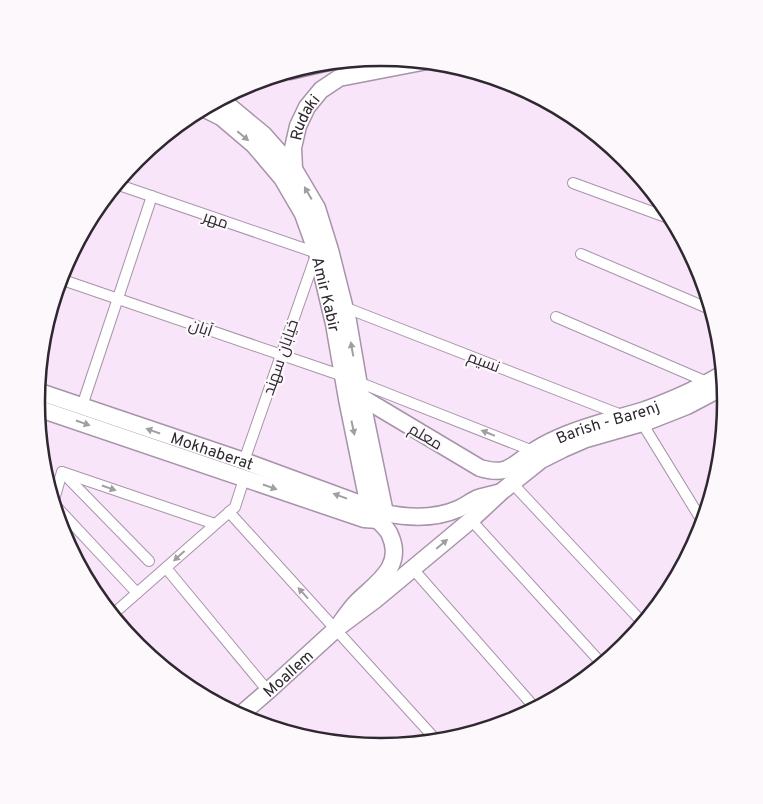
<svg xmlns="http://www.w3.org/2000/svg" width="763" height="804" font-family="Overpass,Cairo,sans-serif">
  <rect width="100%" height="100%" fill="#f9e5fa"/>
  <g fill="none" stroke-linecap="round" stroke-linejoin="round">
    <defs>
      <g id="minor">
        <path d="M573,183L674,220"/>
        <path d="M116,184L317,253"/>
        <path d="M581,254L712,310"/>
        <path d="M60,279L343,376"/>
        <path d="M344,307L624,416"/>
        <path d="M556,317L707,382"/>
        <path d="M358,382L533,451"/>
        <path d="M719,389L727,402"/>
        <path d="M82,406L152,196"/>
        <path d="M642,423L704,524"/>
        <path d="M244,461L316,255"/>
        <path d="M62,472L215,524"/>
        <path d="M62,472L53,503L137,593"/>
        <path d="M65,475L149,561"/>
        <path d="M512,483L644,624"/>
        <path d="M229,512L438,742"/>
        <path d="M471,520L603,665"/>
        <path d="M166,568L268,691"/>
        <path d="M413,569L536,709"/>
        <path d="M112,615L235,507L244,479"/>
      </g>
      <g id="primary">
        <path d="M290,71L329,62"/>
        <path d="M218,100L229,106L264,135L294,169L317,208L330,250L348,321L361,397L385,513"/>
        <path id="s1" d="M203,108L221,117L254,145L282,178L303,214L317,253L334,324L347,399L369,507C372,511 375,516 378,520C382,525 388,529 390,535C405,568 374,584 355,604C348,612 342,621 336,629"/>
        <path id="s2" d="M294,169L293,148L298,126L307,107L321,90L339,78L427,61"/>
        <path id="s3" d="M37,391L244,461L385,513C409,518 435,519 458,509C465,506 471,501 478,498C484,496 491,495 497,493"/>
        <path id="s4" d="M361,397L480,468C507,476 511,466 531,453C539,447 549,442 558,438C586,425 616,419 645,410C672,400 700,388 724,373"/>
        <path d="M37,408L364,519L378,520"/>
        <path id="s5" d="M239,716L268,691L336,629L375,600L471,520L501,492L541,460L563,449L586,439L649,421L687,406L725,386"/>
      </g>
    </defs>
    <use href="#minor" stroke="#a694a8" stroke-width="12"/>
    <use href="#primary" stroke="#a694a8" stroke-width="19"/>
    <use href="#minor" stroke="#fff" stroke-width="10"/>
    <use href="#primary" stroke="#fff" stroke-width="16"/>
  </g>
  <defs><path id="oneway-solid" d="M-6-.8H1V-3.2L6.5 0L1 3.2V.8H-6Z" transform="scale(1.25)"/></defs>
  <g fill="#a19ea2">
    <use href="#oneway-solid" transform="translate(243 136) rotate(40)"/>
    <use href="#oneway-solid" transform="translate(308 193) rotate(-120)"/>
    <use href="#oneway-solid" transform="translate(352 349) rotate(-100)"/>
    <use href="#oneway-solid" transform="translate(83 423) rotate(19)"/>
    <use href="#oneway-solid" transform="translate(353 428) rotate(78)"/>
    <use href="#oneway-solid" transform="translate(153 431) rotate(-161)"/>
    <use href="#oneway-solid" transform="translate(488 433) rotate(-158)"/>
    <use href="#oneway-solid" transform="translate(270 487) rotate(19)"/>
    <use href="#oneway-solid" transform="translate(109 488) rotate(19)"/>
    <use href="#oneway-solid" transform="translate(340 496) rotate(-160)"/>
    <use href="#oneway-solid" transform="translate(442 544) rotate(-40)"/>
    <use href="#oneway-solid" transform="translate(179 556) rotate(138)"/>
    <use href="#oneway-solid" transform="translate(303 593) rotate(-132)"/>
  </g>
  <g text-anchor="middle" stroke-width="4.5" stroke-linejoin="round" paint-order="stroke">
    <g font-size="16" fill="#2f2830" stroke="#fcf8fc">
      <text dy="6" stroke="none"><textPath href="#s2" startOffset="54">Rudaki</textPath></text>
      <text transform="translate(216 219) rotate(19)" y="6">مهر</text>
      <text dy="6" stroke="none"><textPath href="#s1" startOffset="232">Amir Kabir</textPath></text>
      <text transform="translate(201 327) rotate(19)" y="6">آبان</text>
      <text transform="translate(280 357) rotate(-71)" y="6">خیابان سهند</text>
      <text transform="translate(484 361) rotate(21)" y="6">نسیم</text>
      <text dy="6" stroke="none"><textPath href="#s4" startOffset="278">Barish - Barenj</textPath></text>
      <text transform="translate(426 436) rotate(31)" y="6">معلم</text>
      <text dy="6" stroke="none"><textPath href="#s3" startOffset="185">Mokhaberat</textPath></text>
      <text dy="6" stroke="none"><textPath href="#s5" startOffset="65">Moallem</textPath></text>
    </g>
  </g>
  <path d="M0 0H763V804H0ZM45 402a336 336 0 1 1 672 0a336 336 0 1 1-672 0Z" fill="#fcf8fc" fill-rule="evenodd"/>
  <path fill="none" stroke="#2f2830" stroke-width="2.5" d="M45 402a336 336 0 1 1 672 0a336 336 0 1 1-672 0Z"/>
</svg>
